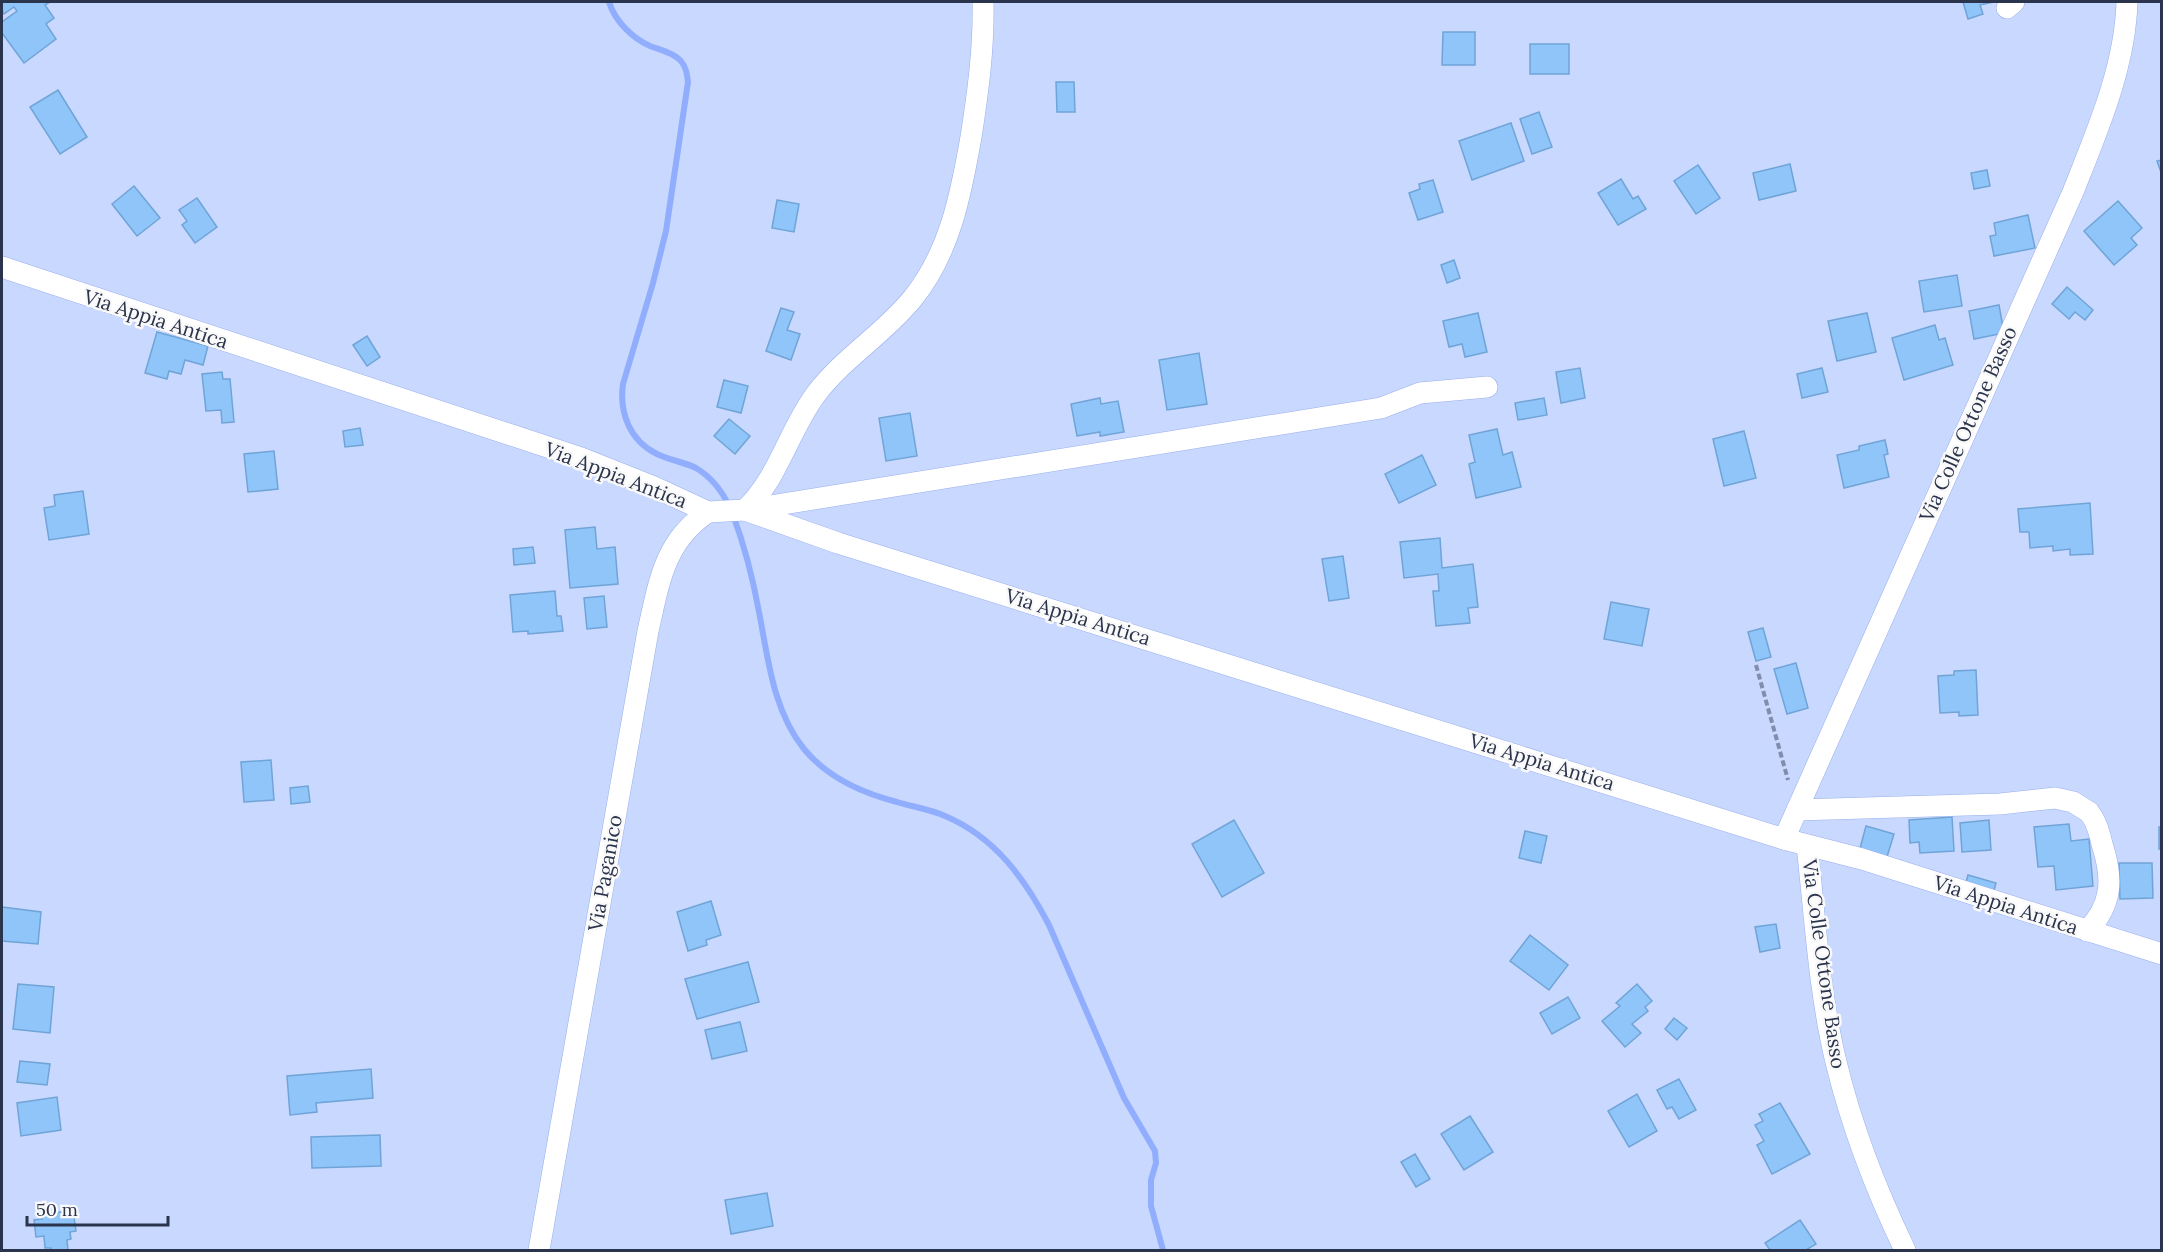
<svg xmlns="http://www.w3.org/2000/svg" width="2163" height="1252" font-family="Lora,serif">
  <rect width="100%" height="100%" fill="#c9d8fe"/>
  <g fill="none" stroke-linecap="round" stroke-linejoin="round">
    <g stroke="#91adfd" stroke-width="6">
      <path d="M609,2C615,21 632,38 650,46C660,50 672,52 680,60C686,66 687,74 688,82L666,231L653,283L623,384C619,413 630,441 657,454C669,460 684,462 696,468C711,477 722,491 729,506"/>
      <path d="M733,515C745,547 753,579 759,612C768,658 773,711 804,749C827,777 862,793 897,802C913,807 930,809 945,816C995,837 1025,879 1049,925L1124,1098L1155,1151L1156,1163L1151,1180V1206L1163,1250"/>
    </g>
  </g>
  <g fill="#90c5fa" stroke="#70a4d7" stroke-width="1.5">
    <path d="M2,2H50L45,5L54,18L46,24L56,39L24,63L2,33V22L17,11L14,7L4,14L2,11Z"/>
    <path d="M1963,2H1993L1980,5L1983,14L1968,19Z"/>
    <path d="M1443,32H1475V65H1442Z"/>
    <rect x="1530" y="44" width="39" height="30"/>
    <path d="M1056,82H1074L1075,112H1057Z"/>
    <path d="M58,90L87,137L60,154L30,107Z"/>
    <path d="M1539,112L1552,147L1532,154L1520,119Z"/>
    <path d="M1511,123L1524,161L1472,180L1459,141Z"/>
    <path d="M2162,160V175L2157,161Z"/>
    <path d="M1790,164L1796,191L1759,200L1753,173Z"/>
    <path d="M1698,165L1720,198L1696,214L1674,181Z"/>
    <path d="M1987,170L1990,186L1974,189L1971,173Z"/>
    <path d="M1621,179L1633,199L1638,196L1646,209L1618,225L1598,193Z"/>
    <path d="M1433,180L1443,212L1418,220L1409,193L1420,189L1419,184Z"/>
    <path d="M134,186L160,218L137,236L112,204Z"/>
    <path d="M197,198L217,227L195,243L182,225L187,221L179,210Z"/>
    <path d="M777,200L799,204L794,232L772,228Z"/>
    <path d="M2118,201L2142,228L2131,238L2137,245L2114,265L2084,231Z"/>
    <path d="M2028,215L2035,248L1994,256L1990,236L1996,235L1994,223Z"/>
    <path d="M1454,260L1460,278L1447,283L1441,265Z"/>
    <path d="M1957,275L1962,306L1924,312L1919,281Z"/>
    <path d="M2067,287L2093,310L2085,320L2075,312L2069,319L2052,304Z"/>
    <path d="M1999,305L2004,333L1974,339L1969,311Z"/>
    <path d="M781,308L794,312L787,330L800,334L791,360L766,351Z"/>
    <path d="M1478,313L1487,352L1465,357L1462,344L1449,347L1443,321Z"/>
    <path d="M1867,313L1876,352L1837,361L1828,321Z"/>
    <path d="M1935,325L1939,340L1945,338L1953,365L1904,380L1892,338Z"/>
    <path d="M157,332L208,346L203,365L185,360L181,374L169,371L167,379L145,373Z"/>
    <path d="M367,336L380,357L367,366L353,345Z"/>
    <path d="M1199,353L1207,404L1167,410L1159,360Z"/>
    <path d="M1580,368L1585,398L1561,403L1556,372Z"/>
    <path d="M1822,368L1828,392L1802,398L1797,374Z"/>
    <path d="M222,372L223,379H230L234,422L222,423L221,410L206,411L202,374Z"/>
    <path d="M724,380L748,386L741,413L717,407Z"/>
    <path d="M1100,398L1101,404L1118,401L1124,432L1100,436V432L1077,436L1071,404Z"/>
    <path d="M1544,398L1547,415L1518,420L1515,403Z"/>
    <path d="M910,413L917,456L886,461L879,418Z"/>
    <path d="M729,419L750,436L735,454L714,436Z"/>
    <path d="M360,428L363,445L345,447L343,431Z"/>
    <path d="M1497,429L1503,455L1512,452L1521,487L1476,498L1469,464L1475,462L1469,435Z"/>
    <path d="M1744,431L1756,478L1724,486L1713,439Z"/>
    <path d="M1885,440L1888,454L1884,455L1889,477L1844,488L1837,455L1859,450V446Z"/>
    <path d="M274,451L278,489L248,492L244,454Z"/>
    <path d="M1422,455L1436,485L1399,503L1385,474Z"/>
    <path d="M83,491L89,534L49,540L44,508L55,506L54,495Z"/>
    <path d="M2090,503L2093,554L2070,555V549L2053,551V546L2030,548L2029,532H2020L2018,509Z"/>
    <path d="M595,527L597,549L615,547L618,584L570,588L565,530Z"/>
    <path d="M1440,538L1442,568L1473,564L1478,607L1468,608L1470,623L1436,626L1433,591H1439L1438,574L1404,578L1400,542Z"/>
    <path d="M533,547L535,563L514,565L513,549Z"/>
    <path d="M1343,556L1349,598L1329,601L1322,559Z"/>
    <path d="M555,591L557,616H561L563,631L528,634V631L513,632L510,595Z"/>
    <path d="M604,596L607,627L587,629L584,598Z"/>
    <path d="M1611,602L1649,609L1642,646L1604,639Z"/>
    <path d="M1763,628L1771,657L1756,661L1748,632Z"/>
    <path d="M1796,663L1808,708L1787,714L1774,669Z"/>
    <path d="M1976,670L1978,715L1959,716V712L1940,713L1938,676L1954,675V671Z"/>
    <path d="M271,760L274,800L244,802L241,762Z"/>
    <path d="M308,786L310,802L291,804L290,788Z"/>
    <path d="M1952,817L1954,851L1920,853L1919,842L1910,843L1909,820Z"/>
    <path d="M1234,820L1264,873L1222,897L1192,844Z"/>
    <path d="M1989,820L1991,850L1962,852L1960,823Z"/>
    <path d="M2069,824L2071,841L2089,839L2093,886L2056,890L2054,866L2038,867L2034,827Z"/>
    <path d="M1866,826L1894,834L1886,860L1859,852Z"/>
    <rect x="2159" y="827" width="3" height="22"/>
    <path d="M1525,831L1547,836L1541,863L1519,858Z"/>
    <path d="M2119,863H2152L2153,898L2120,899Z"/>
    <path d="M1968,875L1996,883L1993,894L1965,886Z"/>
    <path d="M711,901L721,935L706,940L707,945L688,951L677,912Z"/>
    <path d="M2,907L41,912L38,944L2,941Z"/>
    <path d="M1776,924L1780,948L1760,952L1755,927Z"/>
    <path d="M1530,935L1568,965L1549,990L1510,961Z"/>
    <path d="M748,962L759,1002L697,1019L685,979Z"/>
    <path d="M18,984L54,987L50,1033L13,1029Z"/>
    <path d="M1637,984L1652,1001L1645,1007L1648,1011L1632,1024L1641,1033L1625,1047L1602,1021L1620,1006L1616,1003Z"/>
    <path d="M1568,997L1580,1018L1552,1034L1540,1013Z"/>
    <path d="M1674,1018L1687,1028L1677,1040L1665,1029Z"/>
    <path d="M740,1022L747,1051L712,1059L705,1030Z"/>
    <path d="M20,1061L50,1064L47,1085L17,1082Z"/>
    <path d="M371,1069L373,1098L316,1103L317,1112L290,1115L287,1076Z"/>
    <path d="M1679,1079L1696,1110L1679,1119L1672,1107L1667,1109L1657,1090Z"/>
    <path d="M1637,1094L1657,1131L1629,1147L1608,1111Z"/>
    <path d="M57,1097L61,1130L21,1136L17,1103Z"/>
    <path d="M1780,1103L1810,1154L1772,1174L1757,1145L1764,1141L1755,1125L1763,1121L1759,1114Z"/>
    <path d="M1470,1116L1493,1152L1464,1170L1441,1134Z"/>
    <path d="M380,1135L381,1166L312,1168L311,1137Z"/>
    <path d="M1415,1154L1430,1179L1416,1187L1401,1162Z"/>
    <path d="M767,1193L773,1226L731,1234L725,1200Z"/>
    <path d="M73,1211L76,1231L70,1232L71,1239L67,1240L68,1250H51V1248H45L44,1236L36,1237L34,1220L42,1219L41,1214Z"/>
    <path d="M1800,1220L1816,1244L1806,1250H1770L1765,1243Z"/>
  </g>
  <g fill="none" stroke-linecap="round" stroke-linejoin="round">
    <defs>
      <g id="minor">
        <path d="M2007,8L2014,2"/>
        <path d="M2,267L581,458L654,487L708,512L745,510L838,543L1784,839L1862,859L2162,954"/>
        <path d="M745,510L1381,408L1420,393L1487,387"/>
        <path d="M745,510C778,479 789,430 816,394C844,357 884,334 913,298C950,252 961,194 971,137C978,92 984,48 983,2"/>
        <path d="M1797,810L2000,804L2055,798L2073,802L2089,812L2093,818C2098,826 2100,835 2102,844C2113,878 2113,904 2087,931"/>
        <path d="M1784,839L2073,192C2097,131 2125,68 2127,2"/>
        <path d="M1807,845C1815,917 1819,992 1836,1062C1852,1128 1876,1190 1905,1250"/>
        <path d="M539,1250L648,631C659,583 664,541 708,512"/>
      </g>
    </defs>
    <use href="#minor" stroke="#98afed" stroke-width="22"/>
    <path stroke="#818dad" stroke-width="4" stroke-dasharray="6 3" stroke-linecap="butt" d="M1756,665L1788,780"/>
    <use href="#minor" stroke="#fff" stroke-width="21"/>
  </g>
  <g text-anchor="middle" stroke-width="5" stroke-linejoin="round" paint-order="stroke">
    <g font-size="20" fill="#2b344d" stroke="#f9f9f9">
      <text transform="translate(156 319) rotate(18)" y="7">Via Appia Antica</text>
      <text transform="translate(1968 424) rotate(-66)" y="7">Via Colle Ottone Basso</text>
      <text transform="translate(616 475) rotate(21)" y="7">Via Appia Antica</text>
      <text transform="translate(1078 617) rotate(17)" y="7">Via Appia Antica</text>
      <text transform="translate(1542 762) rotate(17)" y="7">Via Appia Antica</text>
      <text transform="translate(605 873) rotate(-80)" y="7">Via Paganico</text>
      <text transform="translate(2006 905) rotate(18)" y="7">Via Appia Antica</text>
      <text transform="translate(1824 964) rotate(82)" y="7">Via Colle Ottone Basso</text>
    </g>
  </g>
  <rect width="2163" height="1252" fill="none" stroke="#2b344d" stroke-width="6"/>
  <path d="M27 1216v9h141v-9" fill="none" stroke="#2b344d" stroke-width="3"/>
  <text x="36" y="1216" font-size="18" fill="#2b344d" stroke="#f9f9f9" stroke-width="4.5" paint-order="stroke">50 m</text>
</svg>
